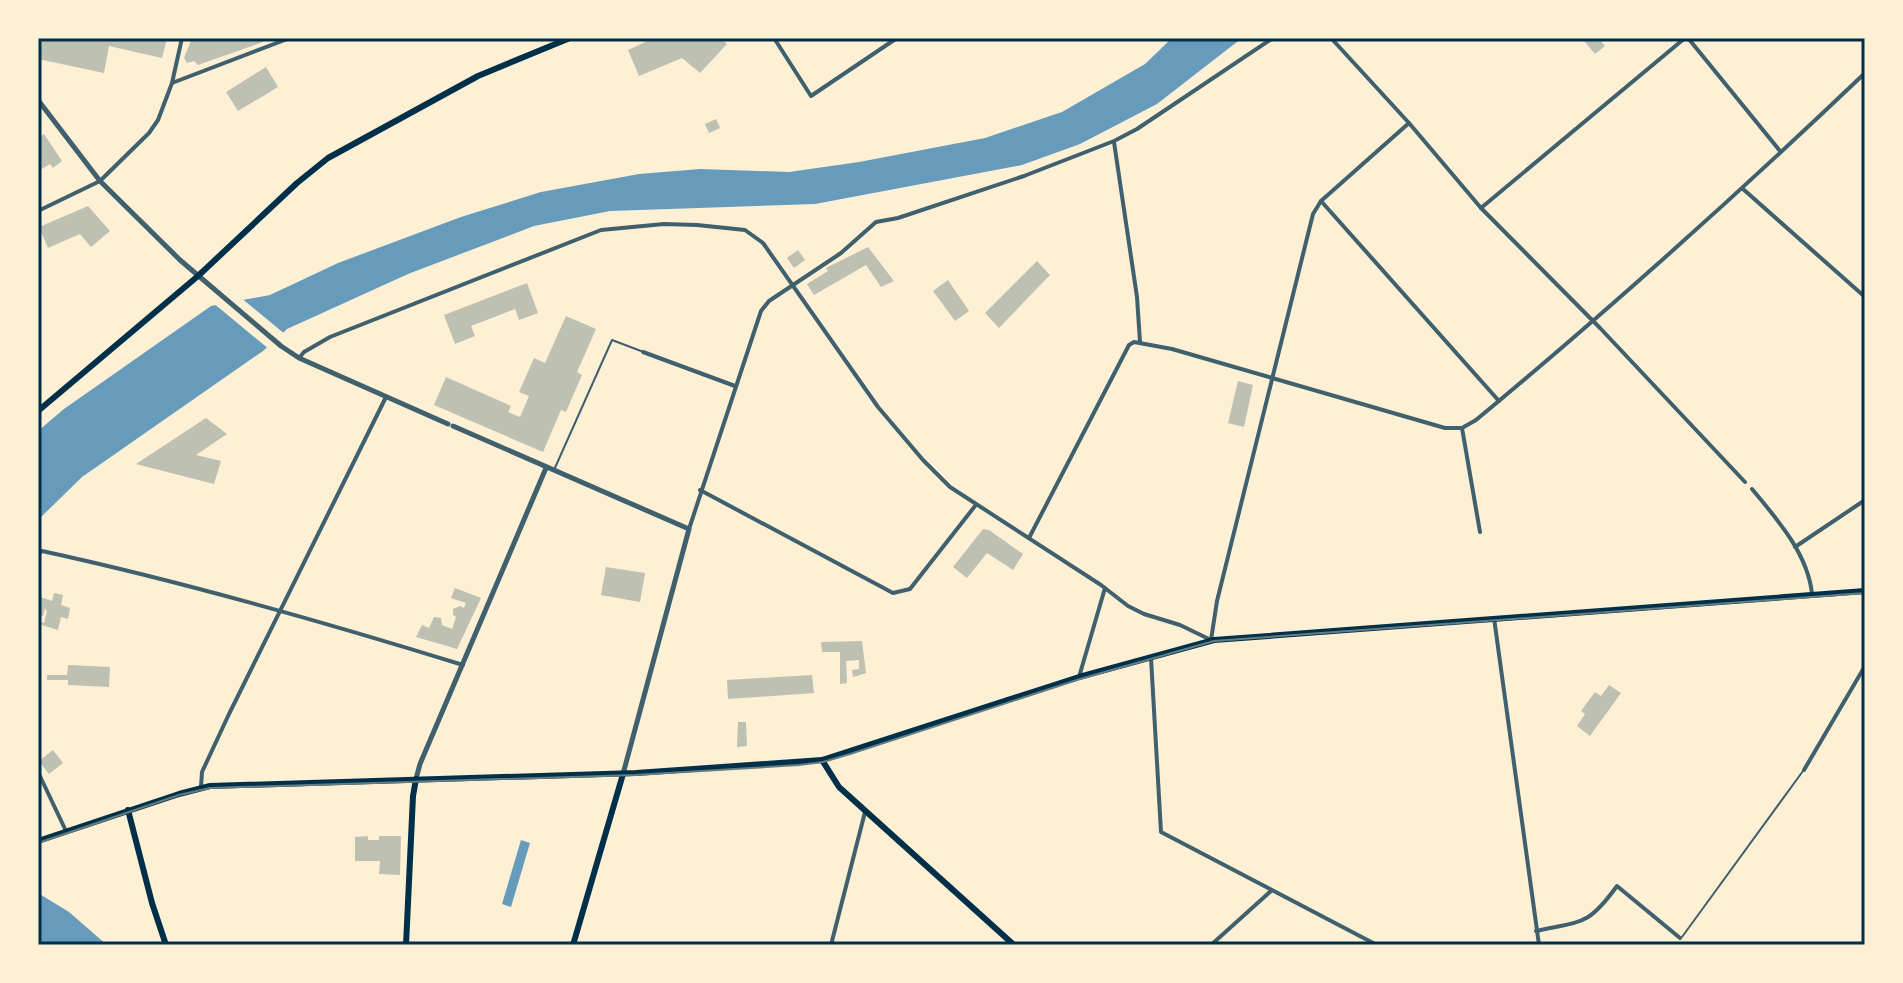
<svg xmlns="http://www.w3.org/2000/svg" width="1903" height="983" font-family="Manrope,sans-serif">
  <rect width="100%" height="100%" fill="#fdf0d5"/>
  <g fill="#669bbc">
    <path d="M1172,38H1242L1157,104L1080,144L1022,165L815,204L610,211L534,226L408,274L287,329L263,351L82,477L38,520V431L64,409L211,306L270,295L338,263L461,217L541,192L639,174L700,169L789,172L859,162L985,138L1062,112L1145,64Z"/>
    <path d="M521,840L530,843L511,907L502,904Z"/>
    <path d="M38,893L69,912L107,945H40L38,943Z"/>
  </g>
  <path fill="#fdf0d5" d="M240,297L286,335L270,350L212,302Z"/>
  <g fill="#bec0b2">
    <path d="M38,38H72L87,41L88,38H167L162,58L109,46L104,73L38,59Z"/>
    <path d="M192,38H262L263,42L198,65L194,61L187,63L184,58Z"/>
    <path d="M654,38H720L727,44L700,73L682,58L639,76L628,50Z"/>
    <path d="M1589,38H1602L1600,40L1605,46L1595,54L1584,41Z"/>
    <path d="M266,67L278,87L238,111L226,92Z"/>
    <path d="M716,119L720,128L709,133L705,124Z"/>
    <path d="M44,134L62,161L53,168L50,164L40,170L38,166V138Z"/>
    <path d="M88,206L110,231L91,247L80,234L48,248L39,227Z"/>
    <path d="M868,247L894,281L881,287L866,265L814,295L807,284L828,271L826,268Z"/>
    <path d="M798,250L805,260L794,268L787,258Z"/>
    <path d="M1037,261L1050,275L999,328L985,313Z"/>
    <path d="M948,280L969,311L955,321L933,291Z"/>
    <path d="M527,283L538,313L519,320L515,309L471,326L475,336L455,344L444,315Z"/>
    <path d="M566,316L596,329L577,372L582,375L566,412L561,410L543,452L434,405L446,377L511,406L508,412L520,417L529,396L519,392L534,358L545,363Z"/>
    <path d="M1238,381L1253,385L1244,427L1228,423Z"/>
    <path d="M206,418L227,434L196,455L221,461L214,484L136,464Z"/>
    <path d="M983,529L989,530L1023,554L1013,570L987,553L967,578L953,567Z"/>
    <path d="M606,567L645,573L640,602L601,595Z"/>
    <path d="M455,588L481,598L457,649L416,637L422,625L429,628L434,617L441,618L442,625L452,629L456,617L453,615V609L460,606L464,608L466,603L451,598Z"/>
    <path d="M54,593L63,595L61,605L70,608L68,619L61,617L58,630L38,624V621L44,623L47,612L45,608L43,616L38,615V596L52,601Z"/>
    <path d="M862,641L866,673L853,677L852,670L859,669V660L846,661L847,683L840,684V652H822L821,642Z"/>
    <path d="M68,665L110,667L109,687L68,685V680H47V675H67Z"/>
    <path d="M812,675L814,693L728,699L727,680Z"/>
    <path d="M1609,685L1621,693L1590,736L1577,726L1585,714L1581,711L1595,692L1601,696Z"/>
    <path d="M738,722H746L747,746L737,747Z"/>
    <path d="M53,750L63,763L49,774L39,761Z"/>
    <path d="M368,836V840H379V836H401L400,875L379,874L380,861H355V837Z"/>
  </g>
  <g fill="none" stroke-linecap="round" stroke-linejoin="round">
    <g stroke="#3f606c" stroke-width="2">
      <path d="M554,470L612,340L641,351"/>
      <path d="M1682,937L1803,771"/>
    </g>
    <g stroke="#3f606c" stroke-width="4">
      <path d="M774,38L811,96L897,38"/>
      <path d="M1331,38L1409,123L1481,208L1600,328L1745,482"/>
      <path d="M1688,38L1780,151"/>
      <path d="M172,83L290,38"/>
      <path d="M1114,142L1137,297L1140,342"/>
      <path d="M1743,189L1865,297"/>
      <path d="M1321,201L1499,401"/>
      <path d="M1481,208L1685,38"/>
      <path d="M38,211L100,181L149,133L158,120L172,83L182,38"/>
      <path d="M643,352L735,386"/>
      <path d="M299,358L304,352L330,337L601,230L664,224L697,225L745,230L763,243L878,407L923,460L950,487L1101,585L1128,606L1144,614L1180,625L1211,640L1217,601L1313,214L1321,201L1409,123"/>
      <path d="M1462,428L1480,532"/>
      <path d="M1752,489C1777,519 1808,554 1812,594"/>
      <path d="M700,490L893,593L910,589L975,506"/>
      <path d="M689,529L761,311L769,301L841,253L876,222L898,218L1024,176L1114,141L1137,129L1273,38"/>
      <path d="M1029,538L1129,345L1134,342L1172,349L1445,428H1462L1476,420C1610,309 1739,193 1865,73"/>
      <path d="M1795,547L1865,500"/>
      <path d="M38,554L42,551C185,582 324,622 463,665"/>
      <path d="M1494,618L1539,945"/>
      <path d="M1151,658L1161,832L1377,945"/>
      <path d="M1079,677L1105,588"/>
      <path d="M1804,770L1865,666"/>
      <path d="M38,772L66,831"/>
      <path d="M201,787L202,772L229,714L386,397"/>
      <path d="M1536,931C1582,921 1588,926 1617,886L1680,938"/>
      <path d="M831,945L865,812"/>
      <path d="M1211,945L1271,891"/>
    </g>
    <g stroke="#3f606c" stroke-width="5">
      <path d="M38,100L100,181L180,260L281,346L299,358L448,424"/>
      <path d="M453,426L689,529L623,774"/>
      <path d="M416,779L420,764L546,468"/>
    </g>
    <g stroke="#003049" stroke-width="6">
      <path d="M822,760L839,787L1014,945"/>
      <path d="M128,810L152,903L166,945"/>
      <path d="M406,945L413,796L416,779"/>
      <path d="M573,945L623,774"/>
    </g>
    <g stroke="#003049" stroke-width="6">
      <path d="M38,411L198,276L297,183L328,158L478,76L570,38"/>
      <path d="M38,841L179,794L210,786L636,773L822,760L1079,677L1214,640L1865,591"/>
    </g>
    <path stroke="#657d81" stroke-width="2" d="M38,843L179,795L210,788L635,775L799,765L823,762L850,754L1080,679L1214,641L1865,593"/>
  </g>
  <rect width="1903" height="983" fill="none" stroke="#fdf0d5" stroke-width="80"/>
  <rect x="40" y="40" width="1823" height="903" fill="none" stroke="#003049" stroke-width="3"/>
</svg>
